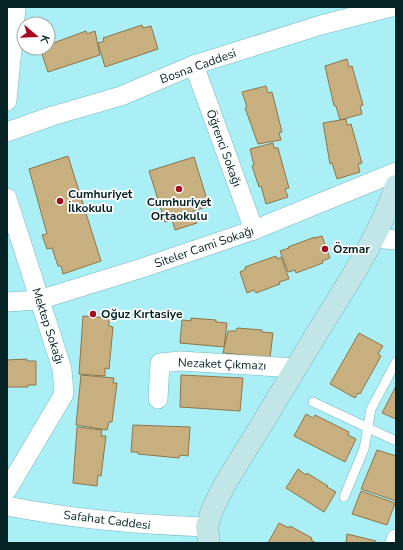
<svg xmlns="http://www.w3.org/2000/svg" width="403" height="550" font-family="'Nunito Sans',sans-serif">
  <rect width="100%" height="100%" fill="#aaeff6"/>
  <g fill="#c8af80" stroke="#8d7648">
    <path d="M142,25L143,28L151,26L158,49L105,67L98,43L104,41L103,38Z"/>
    <path d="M86,31L87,34L95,31L100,55L48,72L41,51L49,48L48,45Z"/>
    <path d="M347,59L349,67L352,66L363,105L360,106L362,114L340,120L336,106H334L325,66Z"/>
    <path d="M266,86L268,93L272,92L282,132L279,133L281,140L258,144L245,108L247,107L242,92Z"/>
    <path d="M346,119L347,125L351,124L362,163L358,164L360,172L337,179L332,163L330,164L323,123Z"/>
    <path d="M273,143L274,148H278L289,188L285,189L288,197L266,204L261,186L259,187L252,166L254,165L250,149Z"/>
    <path d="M68,156L101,261L63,274L61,266H58L52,248L47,249L42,235L47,234L29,169Z"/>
    <path d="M194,157L209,206L193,211L197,223L175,230L172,220L165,222L149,171Z"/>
    <path d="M322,236L330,258L322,261L323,263L296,273L295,270L288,272L280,251L289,248L288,247L315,237V238Z"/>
    <path d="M276,256L277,259L281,257L289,279L279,282L280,284L256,293L254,290L247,293L240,272L246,269L245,267Z"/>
    <path d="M83,316L109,318V326L113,327L109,369L105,368V376L79,374Z"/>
    <path d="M191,318L216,320V322L227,323L224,347L180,343L182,320L191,321Z"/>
    <path d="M237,328L262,330V332L273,333L270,358L223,353L228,331H236Z"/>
    <path d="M359,333L383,346L378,354L381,356L360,394L358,393L355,398L330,384Z"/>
    <path d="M27,359V361H36V385H28V387H7V360Z"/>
    <path d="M81,375L114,378L113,383H117L112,422H109L107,430L76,425Z"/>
    <path d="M181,375L243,378L240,411L180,407Z"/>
    <path d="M396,386V419L382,413Z"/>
    <path d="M306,414L313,418L315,415L349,432L348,435L356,439L345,462L294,436Z"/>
    <path d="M133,425L190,427L188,456L180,455L179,458L138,454V452H131Z"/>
    <path d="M77,427L102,430L101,436H106L101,476L98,475L97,486L73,483Z"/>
    <path d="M377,450L396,456V501L361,489Z"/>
    <path d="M298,469L306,475L307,473L328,486L327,487L336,492L324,512L286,488Z"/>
    <path d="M361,491L395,503L387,525L352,514Z"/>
    <path d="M279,523L289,528L290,526L312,538L311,540L316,543H268Z"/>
    <path d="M347,534L376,541L375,543H346Z"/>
  </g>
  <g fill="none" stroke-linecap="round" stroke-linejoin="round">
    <defs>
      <g id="service">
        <path d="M313,402L396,441"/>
        <path d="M344,497L364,449L371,409L396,362"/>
      </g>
      <g id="minor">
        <path d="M194,65L254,230"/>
        <path d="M7,101L16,7"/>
        <path d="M7,132L52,116L121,96L194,65L321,25L391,7"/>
        <path d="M7,198L62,369L64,394L7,490"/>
        <path d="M373,238L396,240"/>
        <path d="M7,302L39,300L142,268L254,230L396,172"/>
        <path d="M158,399L160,363L180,361L296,368"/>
        <path d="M7,506C73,519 140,525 207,527"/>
        <path d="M395,543L396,539"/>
      </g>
      <path id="secondary" d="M209,543L207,527L212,510L225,484C256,434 287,383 317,333C345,288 379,237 396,186"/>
    </defs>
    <use href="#service" stroke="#74b8be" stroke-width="10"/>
    <use href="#minor" stroke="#74b8be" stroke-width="20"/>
    <use href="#secondary" stroke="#74b8be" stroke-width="23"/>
    <use href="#service" stroke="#fff" stroke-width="9"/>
    <use href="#minor" stroke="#fff" stroke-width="19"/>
    <use href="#secondary" stroke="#c2e6e8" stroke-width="22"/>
  </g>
  <g fill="#a50a20" stroke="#fff" stroke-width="1.5">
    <circle cx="179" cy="189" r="4"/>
    <circle cx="60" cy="201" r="4"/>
    <circle cx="325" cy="249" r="4"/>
    <circle cx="93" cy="314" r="4"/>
  </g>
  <g text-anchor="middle" stroke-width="3.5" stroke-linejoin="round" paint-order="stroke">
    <g font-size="12" fill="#052325" stroke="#fff">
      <text transform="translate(198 66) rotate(-20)" y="4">Bosna Caddesi</text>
      <text transform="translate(224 148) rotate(70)" y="4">Öğrenci Sokağı</text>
      <text transform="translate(204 247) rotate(-19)" y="4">Siteler Cami Sokağı</text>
      <text transform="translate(48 326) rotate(72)" y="4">Mektep Sokağı</text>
      <text transform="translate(222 364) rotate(2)" y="4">Nezaket Çıkmazı</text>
      <text transform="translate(107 520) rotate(7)" y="4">Safahat Caddesi</text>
    </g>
    <g font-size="12" font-weight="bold" fill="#052325" stroke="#fff" text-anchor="start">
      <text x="68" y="198">Cumhuriyet<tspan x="68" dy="14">İlkokulu</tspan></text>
      <text x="179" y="206" text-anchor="middle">Cumhuriyet<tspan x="179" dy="14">Ortaokulu</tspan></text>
      <text x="333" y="253">Özmar</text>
      <text x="101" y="318">Oğuz Kırtasiye</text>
    </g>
  </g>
  <rect width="403" height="550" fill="none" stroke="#052325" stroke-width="16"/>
  <g transform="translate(36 36) rotate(109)"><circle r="19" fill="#ffffff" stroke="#9ba7a8"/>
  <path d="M0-3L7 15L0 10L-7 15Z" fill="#a50a20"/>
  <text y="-6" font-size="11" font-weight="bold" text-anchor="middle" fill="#052325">K</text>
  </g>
</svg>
